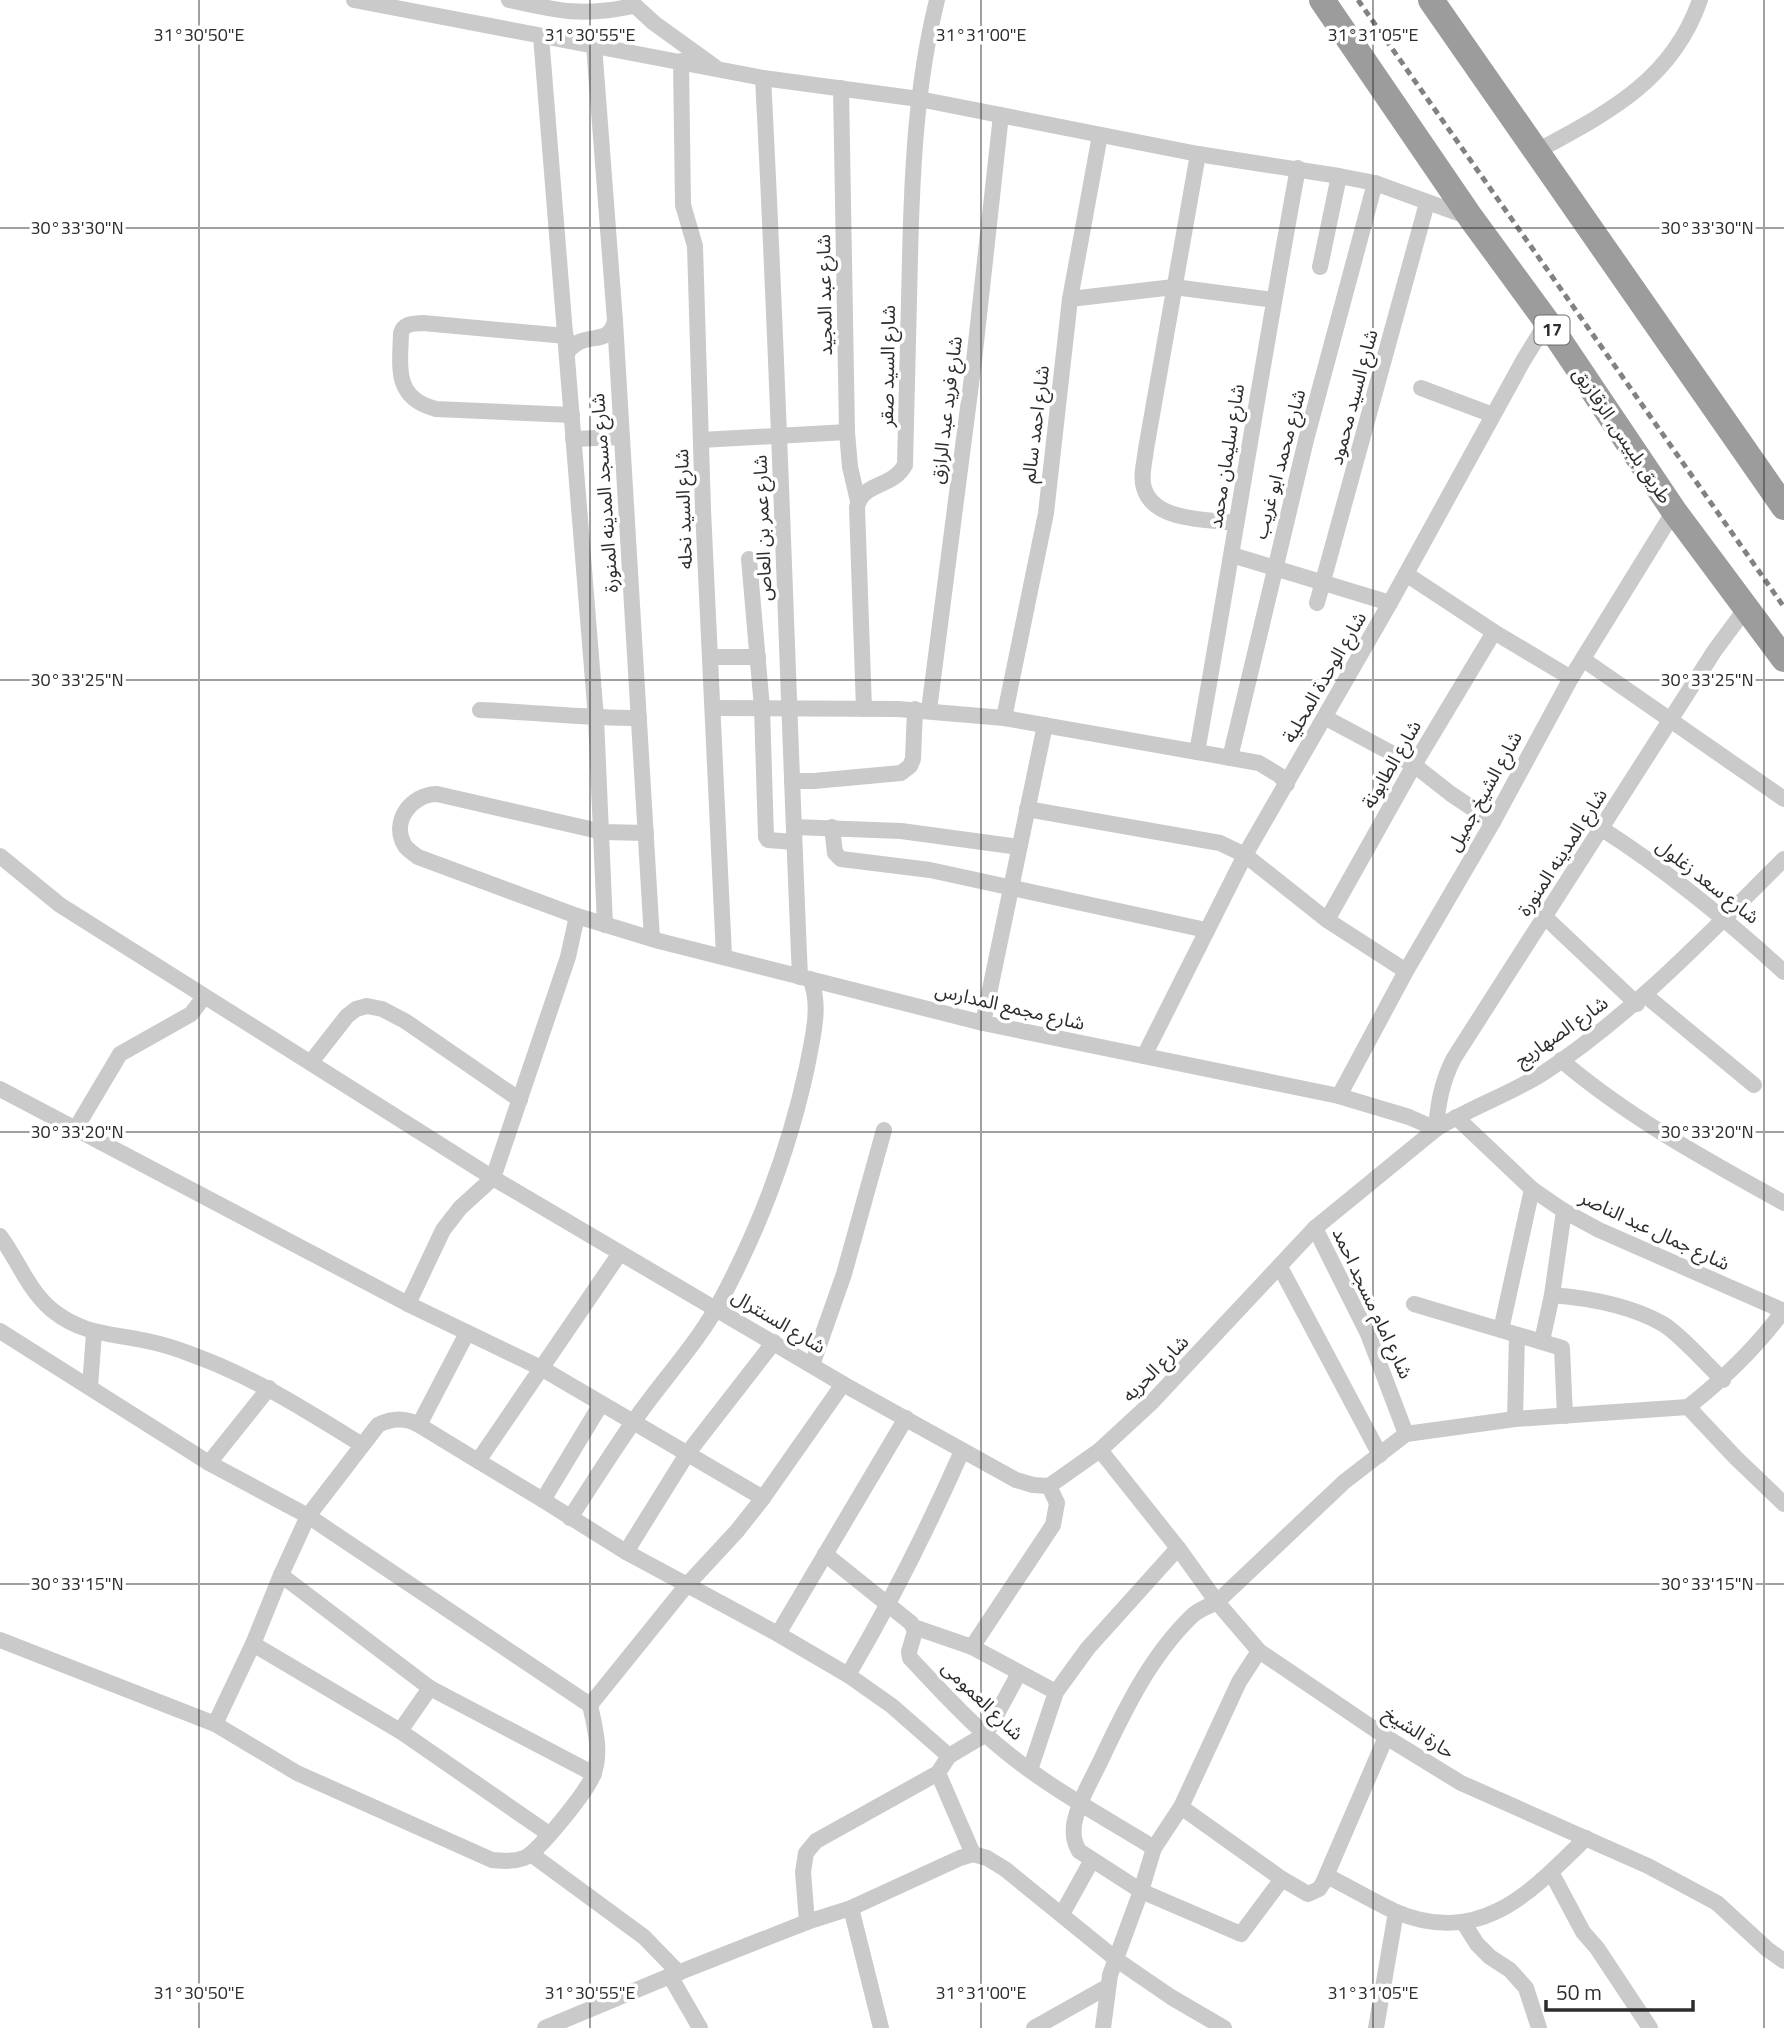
<svg xmlns="http://www.w3.org/2000/svg" width="1784" height="2028" font-family="'Titillium Web','Noto Sans Arabic',sans-serif">
  <rect width="100%" height="100%" fill="#fff"/>
  <g fill="none" stroke-linecap="round" stroke-linejoin="round">
    <g stroke="#cacaca" stroke-width="16">
      <path d="M354,0L763,78L919,99L1198,154L1339,176L1375,183L1469,217"/>
      <path d="M509,0C558,11 583,17 633,6"/>
      <path d="M629,0L654,23L715,67"/>
      <path d="M541,36L596,718L605,925"/>
      <path d="M594,45L615,321L652,939"/>
      <path d="M681,61L683,205L695,246L703,510L724,956"/>
      <path d="M763,78C779,377 787,677 800,977"/>
      <path d="M841,88L847,432L850,467L858,501"/>
      <path d="M1537,151C1607,113 1672,81 1700,0"/>
      <path d="M1198,154L1146,449C1145,461 1140,476 1144,488C1154,522 1207,519 1236,523"/>
      <path d="M1320,267L1339,176"/>
      <path d="M1070,299L1174,287L1274,300"/>
      <path d="M566,336L423,323C413,324 404,323 401,333C400,369 394,398 436,409L572,415"/>
      <path d="M567,353C584,328 608,349 615,321"/>
      <path d="M1421,388L1493,415"/>
      <path d="M573,439L621,437"/>
      <path d="M701,440L847,432"/>
      <path d="M1232,555L1390,603"/>
      <path d="M749,559L762,708L766,837L768,840L794,842"/>
      <path d="M1406,574L1494,632L1571,678"/>
      <path d="M1317,603L1427,203"/>
      <path d="M711,657H758"/>
      <path d="M1584,660L1784,799"/>
      <path d="M714,708L898,709L1004,718L1259,763L1279,775L1287,784"/>
      <path d="M864,709L857,507C862,482 893,488 905,465C907,396 908,327 910,258C912,171 916,84 937,0"/>
      <path d="M480,710C533,712 586,718 639,718"/>
      <path d="M929,710L974,361L1001,115"/>
      <path d="M1004,718L1046,513L1070,299L1100,135"/>
      <path d="M1326,718L1414,765L1451,794L1493,822"/>
      <path d="M1197,752C1232,557 1262,362 1298,168"/>
      <path d="M1230,758L1306,440L1375,183"/>
      <path d="M792,781H814L901,773L910,766L913,759L915,709"/>
      <path d="M1027,809L1220,843L1245,855L1327,920L1406,971"/>
      <path d="M794,827L901,831L1019,847"/>
      <path d="M832,827L835,853L841,859L930,870L1206,930"/>
      <path d="M1602,829C1668,871 1726,919 1784,972"/>
      <path d="M646,833L603,832L437,794C412,794 390,821 405,846C408,850 414,854 418,857L577,916L659,941L983,1023L1339,1096L1409,1117L1436,1129C1438,1103 1442,1081 1454,1058L1715,650L1747,607"/>
      <path d="M0,856L60,905L493,1178L843,1384L1016,1480L1033,1485L1049,1486"/>
      <path d="M577,916L568,957L493,1178L460,1208L443,1230L408,1304L541,1368L763,1498"/>
      <path d="M1545,917L1637,1004"/>
      <path d="M1327,920L1414,765L1494,632"/>
      <path d="M1645,995L1754,1085"/>
      <path d="M983,1023L1045,725"/>
      <path d="M1144,1056L1245,855L1390,603L1523,361L1547,322"/>
      <path d="M1561,1060C1629,1118 1707,1160 1784,1203"/>
      <path d="M311,1062L347,1016L356,1009L367,1006L382,1009L405,1021L520,1100"/>
      <path d="M0,1089L408,1304"/>
      <path d="M1339,1096L1406,971L1493,822L1571,678L1674,511"/>
      <path d="M1456,1117L1532,1189L1564,1211L1599,1230L1784,1311"/>
      <path d="M76,1128L120,1054L191,1014L204,997"/>
      <path d="M1315,1228L1368,1334L1406,1434"/>
      <path d="M0,1236C18,1260 28,1290 52,1310C83,1335 111,1333 147,1341C162,1344 178,1349 193,1355C254,1377 307,1411 362,1445"/>
      <path d="M1280,1267L1380,1455"/>
      <path d="M1552,1295C1589,1298 1630,1305 1663,1324C1680,1334 1707,1365 1723,1380"/>
      <path d="M1414,1304L1562,1348L1565,1416"/>
      <path d="M1501,1330L1532,1189"/>
      <path d="M0,1331L209,1463L269,1388"/>
      <path d="M1542,1341L1552,1295L1564,1211"/>
      <path d="M812,1365L844,1274L884,1130"/>
      <path d="M90,1387L94,1333"/>
      <path d="M601,1404L543,1500L626,1552L778,1634L906,1418"/>
      <path d="M1688,1407L1736,1458L1784,1504"/>
      <path d="M1688,1407C1725,1378 1756,1348 1784,1310"/>
      <path d="M1515,1419L1517,1335"/>
      <path d="M419,1425L478,1461"/>
      <path d="M1100,1450L1178,1548L1217,1602L1259,1651L1386,1737L1461,1783L1648,1866L1717,1903L1767,1949L1784,1961"/>
      <path d="M209,1463L308,1516L590,1705L686,1586L737,1531L763,1498L843,1384"/>
      <path d="M1049,1486L1100,1450L1152,1402L1315,1228L1436,1129C1471,1107 1511,1094 1545,1072C1635,1012 1708,934 1784,859"/>
      <path d="M543,1500L478,1461L620,1253"/>
      <path d="M570,1518C591,1486 612,1452 634,1421C663,1379 700,1341 723,1296C761,1224 790,1146 807,1067C812,1040 822,1005 810,979"/>
      <path d="M626,1552L687,1454L774,1342"/>
      <path d="M825,1554L911,1623L915,1631L909,1652L910,1658C941,1691 971,1724 1006,1752C1051,1789 1104,1817 1154,1848"/>
      <path d="M281,1575L430,1688L594,1774"/>
      <path d="M914,1627L972,1647L1056,1692"/>
      <path d="M778,1634L848,1675"/>
      <path d="M0,1640L215,1724L297,1773L492,1860C503,1861 513,1862 524,1858C538,1853 588,1790 593,1775C602,1754 595,1727 590,1705"/>
      <path d="M253,1644L400,1731L430,1688"/>
      <path d="M972,1647L1053,1525L1057,1503L1049,1486"/>
      <path d="M215,1724L253,1644L281,1575L308,1516L378,1425C392,1418 405,1417 419,1425L467,1333"/>
      <path d="M400,1731L549,1834"/>
      <path d="M949,1756L892,1706L848,1675C891,1602 928,1528 962,1451"/>
      <path d="M1030,1770L1056,1692L1088,1648L1178,1548"/>
      <path d="M938,1773L973,1854"/>
      <path d="M1181,1807L1282,1879L1308,1894L1319,1889L1323,1883L1386,1737"/>
      <path d="M531,1854L644,1937L679,1973"/>
      <path d="M1551,1872L1583,1932L1597,1948L1650,2028"/>
      <path d="M1327,1876C1349,1887 1371,1900 1394,1911C1480,1948 1530,1893 1586,1838"/>
      <path d="M1282,1879L1241,1934L1141,1891L1079,1851C1074,1842 1073,1836 1074,1825C1078,1802 1091,1781 1101,1760C1125,1709 1151,1655 1193,1615C1200,1609 1209,1606 1217,1602L1344,1482L1406,1434L1515,1419L1688,1407"/>
      <path d="M851,1908L960,1858L973,1854L987,1858L1005,1869L1117,1960L1171,1997L1224,2028"/>
      <path d="M1062,1914L1092,1860"/>
      <path d="M807,1922L803,1872L806,1853L816,1841L938,1773L949,1756L986,1734L1019,1673"/>
      <path d="M1463,1922L1477,1944L1490,1957L1510,1970L1526,1988L1539,2028"/>
      <path d="M545,2028L670,1976"/>
      <path d="M700,2028L670,1976L807,1922L851,1908L881,2028"/>
      <path d="M1034,2028L1107,1987"/>
      <path d="M1103,2028L1110,1975L1141,1891L1154,1848L1181,1807L1239,1682L1259,1651"/>
      <path d="M1376,2028L1396,1912"/>
    </g>
    <g stroke="#9c9c9c" stroke-width="26">
      <path d="M1322,0L1471,218L1547,322L1674,511L1784,659"/>
      <path d="M1431,0L1784,507"/>
    </g>
    <path stroke="#828282" stroke-width="5" stroke-dasharray="7 5" stroke-linecap="butt" d="M1358,0L1784,607"/>
  </g>
  <path fill="none" stroke="#2d2d2d" stroke-width="2" stroke-opacity="0.45" d="M199,0V2028M590,0V2028M981,0V2028M1373,0V2028M1764,0V2028M0,228H1784M0,680H1784M0,1132H1784M0,1584H1784"/>
  <g text-anchor="middle" stroke-width="7" stroke-linejoin="round" paint-order="stroke">
    <rect fill="#fff" stroke="#6c6c6c" stroke-width="2" x="1534.5" y="315.5" width="35" height="29" rx="5"/>
    <g font-size="18" font-weight="bold" fill="#2d2d2d">
      <text x="1552" y="336">17</text>
    </g>
    <g font-size="19" fill="#2d2d2d" stroke="#fff">
      <text transform="translate(824 295) rotate(-91)" y="7">شارع عبد المجيد</text>
      <text transform="translate(887 366) rotate(-89)" y="7">شارع السيد صقر</text>
      <text transform="translate(1353 397) rotate(-75)" y="7">شارع السيد محمود</text>
      <text transform="translate(946 410) rotate(-83)" y="7">شارع فريد عبد الرازق</text>
      <text transform="translate(1035 424) rotate(-83)" y="7">شارع احمد سالم</text>
      <text transform="translate(1623 435) rotate(56)" y="7">طريق بلبيس, الزقازيق</text>
      <text transform="translate(1226 456) rotate(-81)" y="7">شارع سليمان محمد</text>
      <text transform="translate(1279 464) rotate(-75)" y="7">شارع محمد ابو غريب</text>
      <text transform="translate(604 493) rotate(-94)" y="7">شارع مسجد المدينه المنورة</text>
      <text transform="translate(683 509) rotate(-92)" y="7">شارع السيد نحله</text>
      <text transform="translate(762 528) rotate(-92)" y="7">شارع عمر بن العاص</text>
      <text transform="translate(1324 677) rotate(-60)" y="7">شارع الوحدة المحلية</text>
      <text transform="translate(1391 764) rotate(-60)" y="7">شارع الطابونة</text>
      <text transform="translate(1484 791) rotate(-61)" y="7">شارع الشيخ جميل</text>
      <text transform="translate(1562 852) rotate(-57)" y="7">شارع المدينه المنورة</text>
      <text transform="translate(1708 881) rotate(38)" y="7">شارع سعد زغلول</text>
      <text transform="translate(1010 1006) rotate(13)" y="7">شارع مجمع المدارس</text>
      <text transform="translate(1561 1031) rotate(-35)" y="7">شارع الصهاريج</text>
      <text transform="translate(1655 1230) rotate(25)" y="7">شارع جمال عبد الناصر</text>
      <text transform="translate(1373 1303) rotate(65)" y="7">شارع امام مسجد احمد</text>
      <text transform="translate(779 1321) rotate(31)" y="7">شارع السنترال</text>
      <text transform="translate(1155 1368) rotate(-45)" y="7">شارع الحريه</text>
      <text transform="translate(983 1700) rotate(44)" y="7">شارع العمومى</text>
      <text transform="translate(1419 1732) rotate(32)" y="7">حارة الشيخ</text>
    </g>
  </g>
  <g font-size="18" text-anchor="middle" fill="#2d2d2d" stroke="#fff" stroke-width="7" stroke-linejoin="round" paint-order="stroke">
    <text x="199" y="41">31°30'50"E</text>
    <text x="590" y="41">31°30'55"E</text>
    <text x="981" y="41">31°31'00"E</text>
    <text x="1373" y="41">31°31'05"E</text>
    <text x="77" y="234">30°33'30"N</text>
    <text x="1707" y="234">30°33'30"N</text>
    <text x="77" y="686">30°33'25"N</text>
    <text x="1707" y="686">30°33'25"N</text>
    <text x="77" y="1138">30°33'20"N</text>
    <text x="1707" y="1138">30°33'20"N</text>
    <text x="77" y="1590">30°33'15"N</text>
    <text x="1707" y="1590">30°33'15"N</text>
    <text x="199" y="1999">31°30'50"E</text>
    <text x="590" y="1999">31°30'55"E</text>
    <text x="981" y="1999">31°31'00"E</text>
    <text x="1373" y="1999">31°31'05"E</text>
  </g>
  <path d="M1546 2000v10h147v-10" fill="none" stroke="#2d2d2d" stroke-width="3.5"/>
  <text x="1556" y="2000" font-size="21" fill="#2d2d2d" stroke="#ffffff" stroke-width="5" paint-order="stroke">50 m</text>
</svg>
